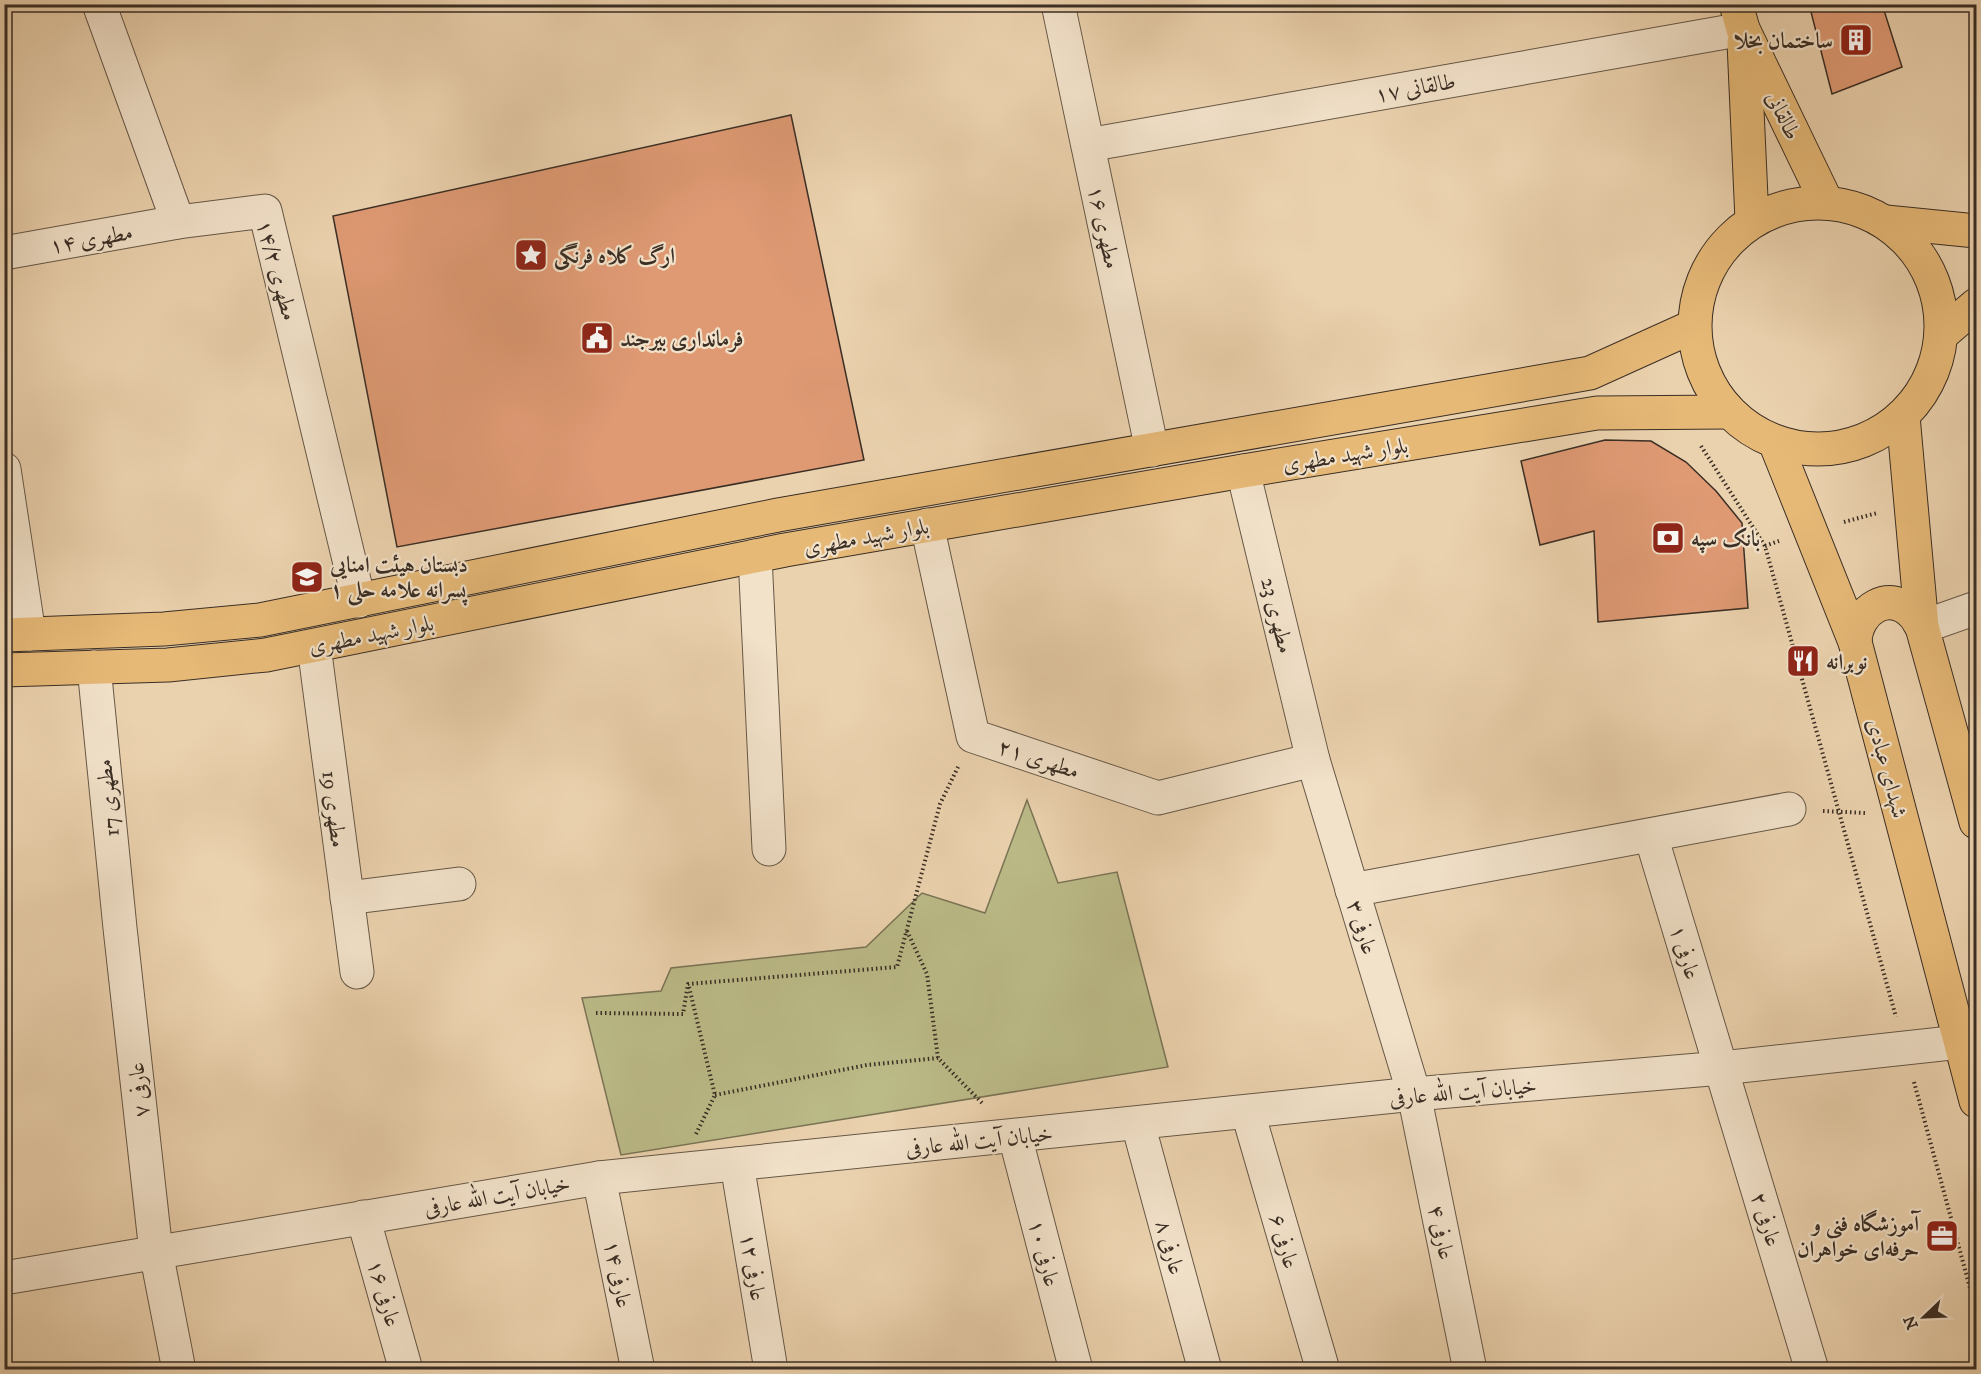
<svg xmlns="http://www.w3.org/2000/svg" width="1981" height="1374" font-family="'IM FELL DW Pica',Amiri,serif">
  <rect width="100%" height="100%" fill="#ebd2ae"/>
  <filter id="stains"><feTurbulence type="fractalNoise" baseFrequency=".00333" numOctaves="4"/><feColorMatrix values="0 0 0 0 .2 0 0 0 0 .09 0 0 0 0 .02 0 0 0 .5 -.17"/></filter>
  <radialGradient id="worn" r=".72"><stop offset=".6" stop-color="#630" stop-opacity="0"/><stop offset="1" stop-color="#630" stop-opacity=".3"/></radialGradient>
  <path fill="#bb8" stroke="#7a7456" stroke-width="1.5" d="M1027,800L1058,883L1117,872L1168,1067L621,1155L582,998L661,991L671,968L866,947L922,893L985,913Z"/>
  <g fill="#df9a74" stroke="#3a2e25" stroke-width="1.5">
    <path d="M1835,4H1882L1902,67L1832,94L1811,12Z"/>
    <path d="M791,115L864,460L397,547L333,216Z"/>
    <path d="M1605,440L1651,441L1686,462L1716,491L1742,523L1748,608L1598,622L1594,531L1540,545L1521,461Z"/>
  </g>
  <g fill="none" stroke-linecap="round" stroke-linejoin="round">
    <defs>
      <g id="minor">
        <path d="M99,4L178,222L265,211L359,601"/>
        <path d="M1058,4L1152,450"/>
        <path d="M1088,145L1743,29"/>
        <path d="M4,253L178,222"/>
        <path d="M4,469L29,634"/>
        <path d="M1243,471L1313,760L1414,1094L1470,1370"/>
        <path d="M927,525L973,736L1158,798L1313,760"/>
        <path d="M755,556L769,849"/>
        <path d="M1922,627L1976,608"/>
        <path d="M314,646L357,972"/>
        <path d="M94,667L120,928L156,1252L179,1370"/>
        <path d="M1651,836L1812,1370"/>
        <path d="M1352,890L1789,809"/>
        <path d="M347,898L459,884"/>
        <path d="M1248,1113L1323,1370"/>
        <path d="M1138,1124L1205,1370"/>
        <path d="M1015,1136L1076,1370"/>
        <path d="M737,1164L771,1370"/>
        <path d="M599,1178L638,1370"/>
        <path d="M363,1217L406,1370"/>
        <path d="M4,1278L599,1178L1414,1094L1722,1068L1960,1042"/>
      </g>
      <g id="major">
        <path d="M1736,4L1743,29L1826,201"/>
        <path d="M1744,43L1752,220"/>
        <circle cx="1818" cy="326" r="123"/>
        <path d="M1886,222L1976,231"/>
        <path d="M1941,335L1976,305"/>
        <path d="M1903,416L1922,627L1976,822"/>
        <path d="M1775,442L1855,642L1976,1101"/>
        <path d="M4,635L164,629L260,620L778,515L1590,373L1694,326"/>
        <path d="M1855,642C1856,609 1891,588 1914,615C1917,618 1919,623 1922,627"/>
        <path d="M4,670L168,665L266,655L785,550L1243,471L1597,413L1729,412"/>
      </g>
    </defs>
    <use href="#minor" stroke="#665747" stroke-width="35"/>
    <use href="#major" stroke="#3a2e25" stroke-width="35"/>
    <g stroke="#3a2e25" stroke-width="4" stroke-dasharray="1.5 3" stroke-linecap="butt">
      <path d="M1701,446L1765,546L1896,1017"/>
      <path d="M1844,522L1877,513"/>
      <path d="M1765,546L1779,541"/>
      <path d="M1823,811L1866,813"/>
      <path d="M907,931L927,974L938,1058L983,1104"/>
      <path d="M689,987L715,1095L696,1134"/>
      <path d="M596,1013L683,1014L688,984L897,967L940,804L959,765"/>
      <path d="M1914,1082L1976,1310"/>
      <path d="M715,1095L867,1065L938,1058"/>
    </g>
    <use href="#minor" stroke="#f2e2ca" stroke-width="33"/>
    <use href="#major" stroke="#e6b977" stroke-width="33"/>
  </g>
  <defs>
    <symbol id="building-square" viewBox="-11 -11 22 22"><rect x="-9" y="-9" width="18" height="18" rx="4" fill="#8f2418" stroke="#f2e2ca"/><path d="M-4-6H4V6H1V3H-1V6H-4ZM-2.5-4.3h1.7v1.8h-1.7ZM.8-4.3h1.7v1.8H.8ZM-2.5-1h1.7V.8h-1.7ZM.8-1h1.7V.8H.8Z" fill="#fff"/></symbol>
    <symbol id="sight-square" viewBox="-11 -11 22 22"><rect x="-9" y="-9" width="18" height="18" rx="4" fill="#8f2418" stroke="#f2e2ca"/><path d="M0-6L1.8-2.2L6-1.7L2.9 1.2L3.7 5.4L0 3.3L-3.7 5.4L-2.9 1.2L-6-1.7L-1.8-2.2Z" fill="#fff"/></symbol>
    <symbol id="civic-square" viewBox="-11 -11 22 22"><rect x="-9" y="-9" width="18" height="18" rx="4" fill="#8f2418" stroke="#f2e2ca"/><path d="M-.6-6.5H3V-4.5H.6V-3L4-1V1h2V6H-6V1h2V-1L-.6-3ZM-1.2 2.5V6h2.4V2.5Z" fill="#fff"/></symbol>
    <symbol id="bank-square" viewBox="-11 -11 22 22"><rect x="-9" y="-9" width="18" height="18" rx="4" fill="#8f2418" stroke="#f2e2ca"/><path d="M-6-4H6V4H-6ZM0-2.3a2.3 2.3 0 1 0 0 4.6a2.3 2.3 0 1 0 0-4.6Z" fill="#fff"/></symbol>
    <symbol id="school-square" viewBox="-11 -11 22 22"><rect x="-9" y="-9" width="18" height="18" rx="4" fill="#8f2418" stroke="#f2e2ca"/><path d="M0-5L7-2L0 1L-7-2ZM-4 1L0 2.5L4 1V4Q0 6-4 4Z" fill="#fff"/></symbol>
    <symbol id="restaurant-square" viewBox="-11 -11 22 22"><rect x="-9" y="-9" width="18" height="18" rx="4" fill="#8f2418" stroke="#f2e2ca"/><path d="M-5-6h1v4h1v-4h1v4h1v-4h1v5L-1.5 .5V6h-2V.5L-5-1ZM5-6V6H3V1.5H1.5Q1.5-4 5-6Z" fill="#fff"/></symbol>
    <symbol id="office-square" viewBox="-11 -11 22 22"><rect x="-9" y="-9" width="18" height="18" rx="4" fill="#8f2418" stroke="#f2e2ca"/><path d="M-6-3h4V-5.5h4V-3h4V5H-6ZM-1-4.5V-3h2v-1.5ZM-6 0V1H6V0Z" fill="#fff"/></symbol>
  </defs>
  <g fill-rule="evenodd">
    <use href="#building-square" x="1837" y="21" width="38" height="38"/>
    <use href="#sight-square" x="512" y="236" width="38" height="38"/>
    <use href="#civic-square" x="578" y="319" width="38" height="38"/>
    <use href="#bank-square" x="1649" y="519" width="38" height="38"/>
    <use href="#school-square" x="288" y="558" width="38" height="38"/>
    <use href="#restaurant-square" x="1784" y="642" width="38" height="38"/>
    <use href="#office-square" x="1923" y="1217" width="38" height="38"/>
  </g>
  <g text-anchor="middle" stroke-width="4.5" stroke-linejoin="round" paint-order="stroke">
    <g font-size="22" font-weight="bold" fill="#3a2e25" stroke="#f2e2ca" text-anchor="start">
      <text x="1833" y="48" text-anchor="end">ساختمان بخلا</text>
      <text x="554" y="263">ارگ کلاه فرنگی</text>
      <text x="620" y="346">فرمانداری بیرجند</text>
      <text x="1691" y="546">بانک سپه</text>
      <text x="330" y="572">دبستان هیئت امنایی<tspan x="330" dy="25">پسرانه علامه حلی ۱</tspan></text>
      <text x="1826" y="669">نوبرانه</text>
      <text x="1919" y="1231" text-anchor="end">آموزشگاه فنی و<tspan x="1919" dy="25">حرفه‌ای خواهران</tspan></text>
    </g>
    <g font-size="22" fill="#3a2e25" stroke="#f2e2ca">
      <text transform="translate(1415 87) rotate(-10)" y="8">طالقانی ۱۷</text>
      <text transform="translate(1784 115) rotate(64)" y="8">طالقانی</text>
      <text transform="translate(1105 227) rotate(78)" y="8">مطهری ۱۶</text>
      <text transform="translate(91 238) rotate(-10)" y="8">مطهری ۱۴</text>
      <text transform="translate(278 270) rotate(75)" y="8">مطهری ۱۴/۲</text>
      <text transform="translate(1345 454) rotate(-9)" y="8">بلوار شهید مطهری</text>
      <text transform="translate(866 536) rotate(-10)" y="8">بلوار شهید مطهری</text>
      <text transform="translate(1278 615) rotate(76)" y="8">مطهری 23</text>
      <text transform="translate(371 634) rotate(-11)" y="8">بلوار شهید مطهری</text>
      <text transform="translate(1039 758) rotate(18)" y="8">مطهری ۲۱</text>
      <text transform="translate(1888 768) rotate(75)" y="8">شهدای عبادی</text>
      <text transform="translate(107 798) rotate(-96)" y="8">مطهری 17</text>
      <text transform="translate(335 809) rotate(83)" y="8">مطهری 19</text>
      <text transform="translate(1363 927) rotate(73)" y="8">عارفی ۳</text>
      <text transform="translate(1686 952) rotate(73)" y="8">عارفی ۱</text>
      <text transform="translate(138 1090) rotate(-96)" y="8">عارفی ۷</text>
      <text transform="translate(1463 1091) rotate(-5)" y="8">خیابان آیت الله عارفی</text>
      <text transform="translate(979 1140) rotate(-6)" y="8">خیابان آیت الله عارفی</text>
      <text transform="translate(497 1195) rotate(-10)" y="8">خیابان آیت الله عارفی</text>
      <text transform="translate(1767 1219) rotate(73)" y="8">عارفی ۲</text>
      <text transform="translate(1442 1232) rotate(78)" y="8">عارفی ۴</text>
      <text transform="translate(1285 1241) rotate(74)" y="8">عارفی ۶</text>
      <text transform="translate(1171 1247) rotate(75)" y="8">عارفی ۸</text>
      <text transform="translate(1045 1253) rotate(76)" y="8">عارفی ۱۰</text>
      <text transform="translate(754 1267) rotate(81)" y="8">عارفی ۱۲</text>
      <text transform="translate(619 1274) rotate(79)" y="8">عارفی ۱۴</text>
      <text transform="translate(385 1293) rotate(74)" y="8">عارفی ۱۶</text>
    </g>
  </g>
  <rect width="1981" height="1374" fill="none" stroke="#ebd2ae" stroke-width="24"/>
  <rect x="6" y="6" width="1969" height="1362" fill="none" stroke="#3a2e25" stroke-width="3"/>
  <rect x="12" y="12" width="1957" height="1350" fill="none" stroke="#3a2e25" stroke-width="1.5"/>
  <g transform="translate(1924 1317) rotate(247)" stroke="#f2e2ca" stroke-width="4.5" paint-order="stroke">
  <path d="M0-4.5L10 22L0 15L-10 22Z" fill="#3a2e25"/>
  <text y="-9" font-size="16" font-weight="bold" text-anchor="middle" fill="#3a2e25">N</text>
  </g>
  <rect width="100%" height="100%" filter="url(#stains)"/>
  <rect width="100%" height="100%" fill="url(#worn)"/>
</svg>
